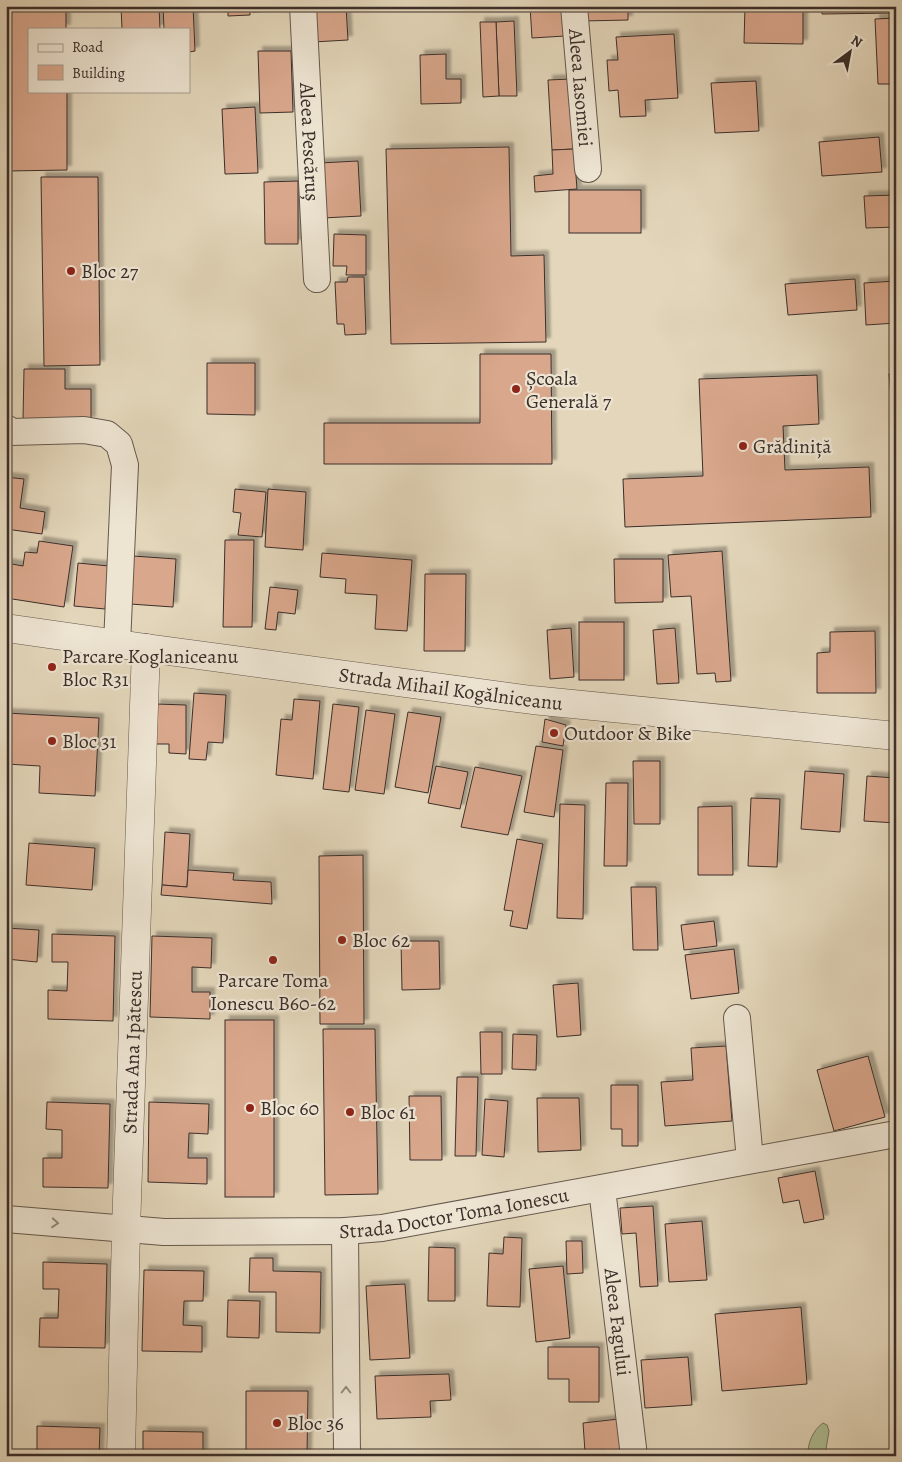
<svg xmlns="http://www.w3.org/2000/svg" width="902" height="1462" font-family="Alegreya,serif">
  <defs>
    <filter id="shadow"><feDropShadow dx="4.5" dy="-4.5" stdDeviation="1" flood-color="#0004"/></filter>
  </defs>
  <rect width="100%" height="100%" fill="#e3d6ba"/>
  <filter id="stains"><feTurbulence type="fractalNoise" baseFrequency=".004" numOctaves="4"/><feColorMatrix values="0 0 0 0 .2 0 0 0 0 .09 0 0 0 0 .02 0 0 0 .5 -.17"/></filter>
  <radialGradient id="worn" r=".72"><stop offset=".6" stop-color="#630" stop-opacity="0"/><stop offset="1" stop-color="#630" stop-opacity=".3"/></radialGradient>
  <path fill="#aebf94" stroke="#74775f" d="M823,1423L827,1425L829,1431L826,1449L831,1456H808C807,1444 813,1430 823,1423Z"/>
  <g fill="#d9a78c" stroke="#3b2f2a" filter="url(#shadow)">
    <path d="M6,6H66V29H29V91H67V170L7,171Z"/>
    <path d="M121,6H159L160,29H122Z"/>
    <path d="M163,6H193L195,51L189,52V29H164Z"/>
    <path d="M228,6H250V15L228,16Z"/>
    <path d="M253,6H277V11L253,12Z"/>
    <path d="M310,6H346L348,40L313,42Z"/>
    <path d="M530,6H563L565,36L532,38Z"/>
    <path d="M582,6H628V20L582,21Z"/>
    <path d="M745,6H803V44L744,43Z"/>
    <path d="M822,6H896V13L822,14Z"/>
    <path d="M896,18V84H878L875,19Z"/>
    <path d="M514,21L517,96H499L496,22Z"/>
    <path d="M480,22H496L499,96L483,97Z"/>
    <path d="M674,34L678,98L645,100L646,116L620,117L618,90L609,91L607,60H618L616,37Z"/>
    <path d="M258,51H291L293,112L260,113Z"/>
    <path d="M446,54V79H461V103L421,104L420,55Z"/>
    <path d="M571,79L574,149L552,150L548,80Z"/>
    <path d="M756,81L759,131L715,133L711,83Z"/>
    <path d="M255,107L258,173L225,174L222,109Z"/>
    <path d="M879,137L882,172L822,176L819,142Z"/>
    <path d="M509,147L511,256L544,255L546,342L391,344L386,149Z"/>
    <path d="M574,149L577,189L535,192L534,176L553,174L552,150Z"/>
    <path d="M358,161L361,216L323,218L319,163Z"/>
    <path d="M41,177H98L100,365L44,366Z"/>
    <path d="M298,181V244H265L264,182Z"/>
    <rect x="569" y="190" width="72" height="43"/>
    <path d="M896,195V227L866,228L864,196Z"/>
    <path d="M334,234L366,235V275H346L347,266H333Z"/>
    <path d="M348,277H364L366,334L345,335L344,324H337L335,282H347Z"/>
    <path d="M855,279L857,310L788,315L785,284Z"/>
    <path d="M896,281V323L866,325L864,283Z"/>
    <path d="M480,354H551L552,464H324V423H480Z"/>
    <path d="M207,363H255V415L207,414Z"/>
    <path d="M24,369H65V389H91V421L23,420Z"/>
    <path d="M896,373V429H894L889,374Z"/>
    <path d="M817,375L819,424L783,426L785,470L869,467L871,517L625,527L623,479L703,476L699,379Z"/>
    <path d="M6,477L24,479L20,508L45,512L42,534L6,529Z"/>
    <path d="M235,489L266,492L262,537L238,535L241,513L233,512Z"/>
    <path d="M268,489L306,492L303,550L265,547Z"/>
    <path d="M225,540H254L252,627H223Z"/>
    <path d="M39,541L73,546L64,607L6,598V563L23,566L25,552L37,553Z"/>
    <path d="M722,551L731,681L716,682L715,673L697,674L691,596L671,597L668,555Z"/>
    <path d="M322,553L412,560L407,631L375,629L377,595L345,593L346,579L320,577Z"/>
    <path d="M133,556L176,559L173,607L130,604Z"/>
    <path d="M614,559H663V602L615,603Z"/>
    <path d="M78,563L109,566L105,609L74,606Z"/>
    <path d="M425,574H466L465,651H424Z"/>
    <path d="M270,587L298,590L295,614L278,612L276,630L265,629Z"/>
    <rect x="579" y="622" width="45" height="58"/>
    <path d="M571,628L574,677L550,679L547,630Z"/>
    <path d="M675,628L679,683L657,684L653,630Z"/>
    <path d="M875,631L876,693H817V653L830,652V632Z"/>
    <path d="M194,693L226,695L223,743L208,742L206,760L189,759Z"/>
    <path d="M294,699L320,701L313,779L276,775L281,719L292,720Z"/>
    <path d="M156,704L186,705V754L169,753V744H155Z"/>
    <path d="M333,704L359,707L349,792L323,789Z"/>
    <path d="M366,710L395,714L384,794L355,790Z"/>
    <path d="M408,712L441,717L428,793L395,787Z"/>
    <path d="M6,713L99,718L95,796L39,793L40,766L6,764Z"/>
    <path d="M545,719L566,725L563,746L542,742Z"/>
    <path d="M536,746L563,750L554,817L524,812Z"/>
    <path d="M633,761H660V824H634Z"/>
    <path d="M436,766L468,772L460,809L428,803Z"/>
    <path d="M475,767L522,776L508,835L461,827Z"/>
    <path d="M805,771L844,774L840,832L801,829Z"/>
    <path d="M867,776L896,778V823L864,821Z"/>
    <path d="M606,783H628L627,866H604Z"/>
    <path d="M751,798L780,799L777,867L748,866Z"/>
    <path d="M560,804L585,805L583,919L557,918Z"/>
    <path d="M732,806L733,875H698V807Z"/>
    <path d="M165,832L190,834L187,887L162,885Z"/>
    <path d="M517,839L543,844L527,929L510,926L513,911L504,910Z"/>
    <path d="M29,843L95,848L92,890L26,885Z"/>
    <path d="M363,855L364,1024H320L319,856Z"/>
    <path d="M188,870L234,873L233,880L271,882L272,904L161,895L162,885L187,887Z"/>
    <path d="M631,887H656L658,950H633Z"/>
    <path d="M714,921L717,946L684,950L681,925Z"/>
    <path d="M6,928L39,930L37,962L6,959Z"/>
    <path d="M52,934L115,936L113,1021L48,1019V990L67,991L68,962H52Z"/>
    <path d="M152,936L212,938L211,968L192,967V992H210V1019L150,1017Z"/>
    <path d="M401,941H439L440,989L402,990Z"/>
    <path d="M734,949L739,993L691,999L685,955Z"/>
    <path d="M578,983L581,1035L557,1037L553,985Z"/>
    <rect x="225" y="1020" width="49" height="177"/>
    <path d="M323,1029H375L378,1194L325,1195Z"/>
    <path d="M480,1032H502V1074H481Z"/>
    <path d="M513,1034L537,1035L536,1070L512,1069Z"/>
    <path d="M726,1046L732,1121L665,1126L661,1082L693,1080L691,1048Z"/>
    <path d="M868,1056L885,1117L834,1131L817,1070Z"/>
    <path d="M457,1077H478L476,1156H455Z"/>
    <path d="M611,1085H638V1146H622V1129H611Z"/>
    <path d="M409,1096H441L442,1160H410Z"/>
    <path d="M537,1098H579L581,1150L538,1152Z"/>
    <path d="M485,1099L508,1101L504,1157L482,1155Z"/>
    <path d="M47,1102L110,1104L108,1188L43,1187V1158H62V1130L46,1129Z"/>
    <path d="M149,1102L209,1104L208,1134L189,1133L188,1158H207V1184L148,1182Z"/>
    <path d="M815,1171L824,1219L804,1223L799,1200L783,1203L778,1178Z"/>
    <path d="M653,1206L658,1286L640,1287L636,1233L622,1234L620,1208Z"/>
    <path d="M702,1221L707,1280L669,1282L665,1224Z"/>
    <path d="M504,1237L522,1238L520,1307L487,1306L489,1253L503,1254Z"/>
    <path d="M566,1241H582L583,1273L567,1274Z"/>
    <path d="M429,1247L455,1248V1301H428Z"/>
    <path d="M250,1258H273V1271L321,1272L320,1333L276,1332V1292H249Z"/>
    <path d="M43,1262L107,1264L105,1348L39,1347L40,1318H58L59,1289H43Z"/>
    <path d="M563,1266L570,1338L536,1342L529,1269Z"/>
    <path d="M144,1270L204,1271L203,1301H184L183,1325L202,1326V1352L142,1351Z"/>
    <path d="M405,1284L410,1358L370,1360L366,1286Z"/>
    <path d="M228,1300L260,1301L259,1338L227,1337Z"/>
    <path d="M801,1307L807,1384L722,1391L715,1314Z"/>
    <path d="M548,1347H599V1402H569V1379H548Z"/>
    <path d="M688,1357L692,1405L645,1408L641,1360Z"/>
    <path d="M449,1374L451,1400L430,1401L431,1417L377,1419L375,1376Z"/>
    <path d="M246,1391H308L307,1456H246Z"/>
    <path d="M619,1419L623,1456H604V1450L585,1452L583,1423Z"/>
    <path d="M37,1426L100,1428L99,1456H53V1453H37Z"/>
    <path d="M143,1431L203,1432V1456H143Z"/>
  </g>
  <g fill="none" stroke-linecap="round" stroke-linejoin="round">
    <defs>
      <g id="minor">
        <path id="s1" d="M303,6L317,279"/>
        <path id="s2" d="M574,6L588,169"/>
        <path d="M6,428L11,432L84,430L107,434L119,444L125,465L117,644"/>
        <path d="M737,1018L750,1160"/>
        <path id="s3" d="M602,1189L634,1456"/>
        <path id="s4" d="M6,1219L164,1232L345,1231L382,1228L896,1134"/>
        <path d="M345,1231L347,1456"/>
      </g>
      <g id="tertiary">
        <path id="s5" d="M6,628L146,648L532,700L896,736"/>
        <path id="s6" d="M121,1456L126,1229L146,648"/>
      </g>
    </defs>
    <use href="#minor" stroke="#65594e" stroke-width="28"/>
    <use href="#tertiary" stroke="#65594e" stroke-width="29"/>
    <use href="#minor" stroke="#ede4d2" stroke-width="26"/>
    <use href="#tertiary" stroke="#ede4d2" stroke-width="28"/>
  </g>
  <defs><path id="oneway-chevron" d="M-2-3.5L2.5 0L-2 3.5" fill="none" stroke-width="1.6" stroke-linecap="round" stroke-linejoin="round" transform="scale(1.25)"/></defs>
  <g stroke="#948a7e">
    <use href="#oneway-chevron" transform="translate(55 1223) rotate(5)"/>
    <use href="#oneway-chevron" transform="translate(346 1390) rotate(-90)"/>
  </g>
  <g fill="#8f2418" stroke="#ede4d2" stroke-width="2">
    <circle cx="71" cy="271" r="5"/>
    <circle cx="516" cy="389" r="5"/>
    <circle cx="743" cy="446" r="5"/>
    <circle cx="52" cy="667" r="5"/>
    <circle cx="554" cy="733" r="5"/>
    <circle cx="52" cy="741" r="5"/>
    <circle cx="342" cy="940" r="5"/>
    <circle cx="273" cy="960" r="5"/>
    <circle cx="250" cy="1108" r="5"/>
    <circle cx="350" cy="1112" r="5"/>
    <circle cx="277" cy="1423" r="5"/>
  </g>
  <g text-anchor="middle" stroke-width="4.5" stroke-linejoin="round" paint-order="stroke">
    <g font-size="20" fill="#3b2f2a" stroke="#ede4d2">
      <text dy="7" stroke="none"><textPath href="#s2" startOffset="82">Aleea Iasomiei</textPath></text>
      <text dy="7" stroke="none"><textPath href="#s1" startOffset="136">Aleea Pescăruș</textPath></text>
      <text dy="7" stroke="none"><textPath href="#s5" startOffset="449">Strada Mihail Kogălniceanu</textPath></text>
      <text dy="7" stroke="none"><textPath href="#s6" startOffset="404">Strada Ana Ipătescu</textPath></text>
      <text dy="7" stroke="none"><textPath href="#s4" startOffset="450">Strada Doctor Toma Ionescu</textPath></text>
      <text dy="7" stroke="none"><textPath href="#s3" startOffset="134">Aleea Fagului</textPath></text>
    </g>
    <g font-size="20" fill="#3b2f2a" stroke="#ede4d2" text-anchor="start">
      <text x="81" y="278">Bloc 27</text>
      <text x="526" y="385">Școala<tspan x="526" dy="23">Generală 7</tspan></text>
      <text x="753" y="453">Grădiniță</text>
      <text x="62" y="663">Parcare Koglaniceanu<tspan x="62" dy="23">Bloc R31</tspan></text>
      <text x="564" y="740">Outdoor &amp; Bike</text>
      <text x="62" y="748">Bloc 31</text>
      <text x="352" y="947">Bloc 62</text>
      <text x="273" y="987" text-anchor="middle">Parcare Toma<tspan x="273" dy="23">Ionescu B60-62</tspan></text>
      <text x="260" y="1115">Bloc 60</text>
      <text x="360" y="1119">Bloc 61</text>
      <text x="287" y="1430">Bloc 36</text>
    </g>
  </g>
  <rect width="902" height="1462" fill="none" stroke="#e3d6ba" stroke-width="25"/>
  <rect x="8" y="8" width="887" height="1447" fill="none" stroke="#3b2f2a" stroke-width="2.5"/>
  <rect x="12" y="12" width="877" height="1437" fill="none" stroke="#3b2f2a"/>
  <rect x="28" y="28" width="162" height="65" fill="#ede4d2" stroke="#a69c8f"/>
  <rect x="38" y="44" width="25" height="8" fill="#ede4d2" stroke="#a69c8f"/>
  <text x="72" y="52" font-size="15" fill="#3b2f2a">Road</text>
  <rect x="38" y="65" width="25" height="15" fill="#d9a78c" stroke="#a69c8f"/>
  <text x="72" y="78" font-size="15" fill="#3b2f2a">Building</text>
  <g transform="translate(850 52) rotate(32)" stroke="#ede4d2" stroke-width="4" paint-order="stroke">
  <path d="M0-4L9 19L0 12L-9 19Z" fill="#3b2f2a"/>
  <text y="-8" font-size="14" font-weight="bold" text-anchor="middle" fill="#3b2f2a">N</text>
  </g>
  <rect width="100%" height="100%" filter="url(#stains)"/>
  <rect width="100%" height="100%" fill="url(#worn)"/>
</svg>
